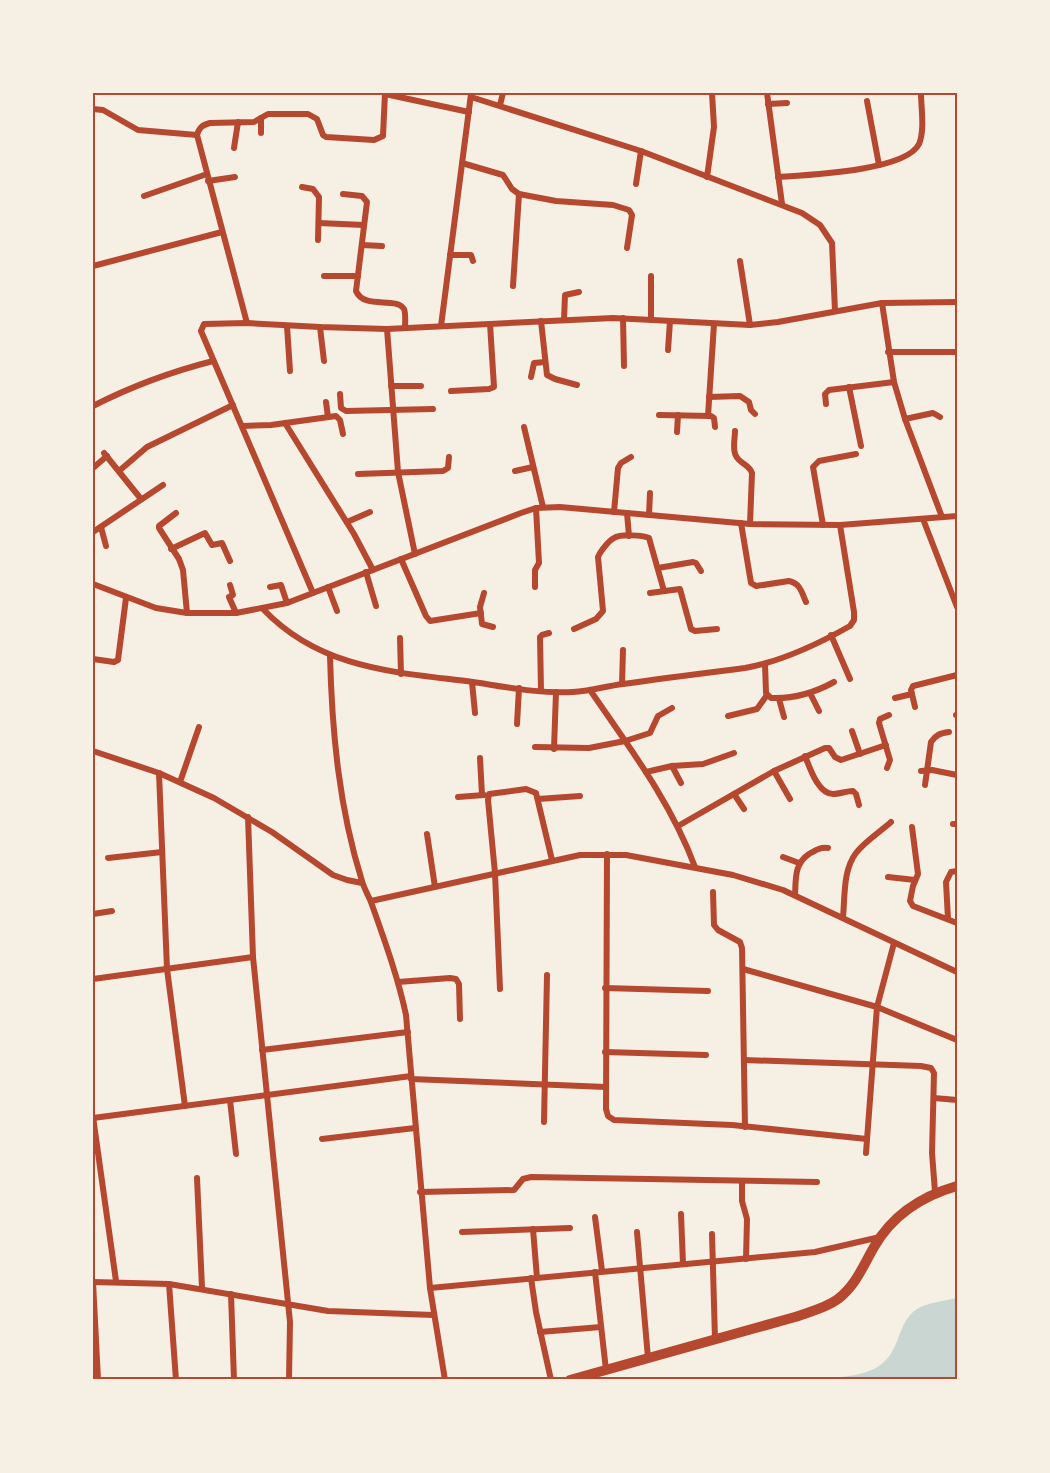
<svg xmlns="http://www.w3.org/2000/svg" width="1050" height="1473" font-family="'Space Grotesk',sans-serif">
  <rect width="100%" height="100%" fill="#f6efe4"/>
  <path fill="#c9d6d2" d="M957,1298V1380H805C828,1377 853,1379 874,1369C901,1355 895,1329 913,1312C923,1303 944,1301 957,1298Z"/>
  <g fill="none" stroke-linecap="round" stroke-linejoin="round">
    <g stroke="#b5482f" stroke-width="6">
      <path d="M767,93L782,204"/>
      <path d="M385,94L469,112"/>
      <path d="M471,97L641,151L802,213L820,225L832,243L835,311"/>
      <path d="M867,101L879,165"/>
      <path d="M768,104L787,103"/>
      <path d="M500,105L503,93"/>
      <path d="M93,109L103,110L138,130L197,135"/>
      <path d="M261,118V133"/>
      <path d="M234,148L238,122"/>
      <path d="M462,163L503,175L512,189L519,194L556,201L613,205L629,210L632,215L627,248"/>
      <path d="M707,177L714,127L712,93"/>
      <path d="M778,177C807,175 906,171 919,144C925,130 921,108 921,93"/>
      <path d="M208,181L235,177"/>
      <path d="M636,184L641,151"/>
      <path d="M302,187L313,189L319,197L318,240"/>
      <path d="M343,194L362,196L367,202L356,291C364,310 396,296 404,309C406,313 405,323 405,328"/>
      <path d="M144,196L207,174"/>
      <path d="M319,223L364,225"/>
      <path d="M362,245L382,246"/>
      <path d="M450,255H471L473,261"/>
      <path d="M740,261L750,325"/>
      <path d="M93,266L222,232"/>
      <path d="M324,276H358"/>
      <path d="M513,286L519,194"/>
      <path d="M882,303L894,382L905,419L942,517"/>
      <path d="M623,318L624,366"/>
      <path d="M564,320L565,295L579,292"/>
      <path d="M651,320V276"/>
      <path d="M541,321L547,375L555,379L577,385"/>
      <path d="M247,323L197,135C199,128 202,125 210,123L254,122L268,114H308L317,119L323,135L326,137L374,140L383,136L385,93"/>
      <path d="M287,326L290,371"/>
      <path d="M441,326L471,94"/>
      <path d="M320,327L324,361"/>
      <path d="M387,329L398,472L415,554"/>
      <path d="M668,350L670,321"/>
      <path d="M888,352H957"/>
      <path d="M531,377L534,363L545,362"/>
      <path d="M391,386H421"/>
      <path d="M849,387L861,446"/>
      <path d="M451,391L489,389L494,387L490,324"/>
      <path d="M340,394L341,408L346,411L433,409"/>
      <path d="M709,397L740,396L749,402L751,410L755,414"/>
      <path d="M326,402L328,417"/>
      <path d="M826,404L825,394L829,390L894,382"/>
      <path d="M93,406C132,386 170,372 213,361"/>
      <path d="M659,415L711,416L714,418L715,427"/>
      <path d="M708,416L714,324"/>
      <path d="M905,419L933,413L940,417"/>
      <path d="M285,423L354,534L373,570"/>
      <path d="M242,426L271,425L336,416L340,420L343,434"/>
      <path d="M524,427L543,507"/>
      <path d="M735,431C735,439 732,449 736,456C740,464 749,464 752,473L750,524"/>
      <path d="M677,432L678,415"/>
      <path d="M104,453L141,499"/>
      <path d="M93,468L107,456"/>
      <path d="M119,471L147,447L233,405"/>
      <path d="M515,471L533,467"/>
      <path d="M358,474L443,471L448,468L449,457"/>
      <path d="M614,512L618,468L621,463L631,457"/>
      <path d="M176,513L159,526V528L179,559L183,570L187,613"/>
      <path d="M627,513L629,536"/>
      <path d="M649,515L650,493"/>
      <path d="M923,519L957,607"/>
      <path d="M347,522L370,512"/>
      <path d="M741,523L751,583L756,586L789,581C800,583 802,593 806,602"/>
      <path d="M823,525L813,467L819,461L856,454"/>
      <path d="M101,527L106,546"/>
      <path d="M93,532L163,485"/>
      <path d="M171,549L205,533L212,545L222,543L230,561"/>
      <path d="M401,559L426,616L430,621L481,613"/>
      <path d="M658,568L693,562L696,563L701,571"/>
      <path d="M366,572L376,606"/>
      <path d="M93,584L156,608L187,613H236L287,603L521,513L536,508L560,507L750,524L840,525L957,516"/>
      <path d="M230,585L233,595L229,597L236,613"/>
      <path d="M270,587L281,585L287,603"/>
      <path d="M328,587L337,611"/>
      <path d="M535,587V570L539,563L536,508"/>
      <path d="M313,593L201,331L204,324L247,323L320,327L387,329L613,318L750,325L778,322L882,303L957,302"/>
      <path d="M484,593L480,607L482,624L493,627"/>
      <path d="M650,593L680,589L691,629L695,631L717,629"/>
      <path d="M263,609C321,670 396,672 473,682C506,687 540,694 573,692C590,691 606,686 623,684C664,678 705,673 745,668C779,662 820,643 850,626L854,620V612L840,525"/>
      <path d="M574,629L596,619L603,611L598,557C600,552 609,540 614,538C620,534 643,535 649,538L664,591"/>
      <path d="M831,635L850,679"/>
      <path d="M400,638L401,674"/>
      <path d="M330,656C332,732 339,808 362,881C364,888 368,895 371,902C384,939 398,977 406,1015L430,1288L445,1380"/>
      <path d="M93,659L114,662L118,660L126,598"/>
      <path d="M765,664L766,693L771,698C794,699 814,693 834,682"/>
      <path d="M472,682L475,713"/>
      <path d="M622,684L623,650"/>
      <path d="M590,690C629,747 671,802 695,867"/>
      <path d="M541,691L540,637L542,635L549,633"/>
      <path d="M810,693L819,711"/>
      <path d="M895,698L912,694"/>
      <path d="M779,699L784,717"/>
      <path d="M915,707L911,690L913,686L957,675"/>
      <path d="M956,715H957"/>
      <path d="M728,716L757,709L767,695"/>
      <path d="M517,724L519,688"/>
      <path d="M852,731L860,754"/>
      <path d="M535,747L589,748L625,741L650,733L658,716L672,708"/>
      <path d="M554,749L556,692"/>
      <path d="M93,751L159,773L214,798L272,832L333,875L347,880L362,883"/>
      <path d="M805,756C810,768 818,794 833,794C840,794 846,791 853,791L856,794L859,805"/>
      <path d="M480,758L482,795"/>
      <path d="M672,766L681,783"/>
      <path d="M887,768L890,760L879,723L880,719L889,715"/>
      <path d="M774,771L790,799"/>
      <path d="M921,771L932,770L957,775"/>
      <path d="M646,772L672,766L703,764L734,753"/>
      <path d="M159,773L167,969L185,1106"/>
      <path d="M180,782L199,727"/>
      <path d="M925,785L931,742C936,735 940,733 949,732"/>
      <path d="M734,794L744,809"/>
      <path d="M458,797L484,795"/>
      <path d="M538,799L580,796"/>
      <path d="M248,817L253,957L290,1322L289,1380"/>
      <path d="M953,824H957"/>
      <path d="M678,826L774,771L825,748H829L835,757L841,760L886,745"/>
      <path d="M912,827L918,874L913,886L910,901L913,906L957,923"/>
      <path d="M427,834L435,887"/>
      <path d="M607,854L606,1109L608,1116L614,1120L732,1125L867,1139"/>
      <path d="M783,857L799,863"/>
      <path d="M108,858L162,852"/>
      <path d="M888,877L915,880"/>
      <path d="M713,892L714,925L718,930L740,942L742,948L745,1127"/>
      <path d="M795,895C796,879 794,864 809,854C816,850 820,847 828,848"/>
      <path d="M371,901L580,855H626L733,875L783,890L957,972"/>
      <path d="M93,914L112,911"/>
      <path d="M843,917C845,896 843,870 856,853C865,841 880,832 891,822"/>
      <path d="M948,919L946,882L951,872L957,871"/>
      <path d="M743,969L877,1007L957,1040"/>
      <path d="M93,979L253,957"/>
      <path d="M398,982L450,978L456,979L459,984L460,1019"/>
      <path d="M605,988L708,991"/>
      <path d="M500,989L495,873L488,800L489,794L526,789L536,793L552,860"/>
      <path d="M262,1050L408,1032"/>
      <path d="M605,1052L706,1055"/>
      <path d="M744,1060L921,1066L931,1068L934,1073L932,1153L935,1192"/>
      <path d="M411,1079L606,1087"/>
      <path d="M934,1098L957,1100"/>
      <path d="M230,1100L236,1154"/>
      <path d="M93,1117L116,1281"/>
      <path d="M93,1118L411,1076"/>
      <path d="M544,1122L547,975"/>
      <path d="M322,1139L415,1128"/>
      <path d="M866,1153L877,1007L894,943"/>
      <path d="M197,1178L202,1288"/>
      <path d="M742,1181V1201L747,1219L746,1259"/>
      <path d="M420,1192L514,1190L523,1179L531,1177L817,1182"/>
      <path d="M681,1214L683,1264"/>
      <path d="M595,1217L602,1271"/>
      <path d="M533,1229L537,1278"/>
      <path d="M462,1232L570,1228"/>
      <path d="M637,1232L648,1358"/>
      <path d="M712,1234L715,1339"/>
      <path d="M595,1272L606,1370"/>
      <path d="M531,1278L536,1312L551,1380"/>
      <path d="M93,1282L169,1284L328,1311L433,1315"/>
      <path d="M93,1282L98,1380"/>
      <path d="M169,1284L176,1380"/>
      <path d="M430,1288L815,1252L880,1237"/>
      <path d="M231,1294L234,1380"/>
      <path d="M540,1332L601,1327"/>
    </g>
    <path stroke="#b5482f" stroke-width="10" d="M570,1380L795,1317C809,1312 826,1308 838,1299C856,1285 863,1266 874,1247C893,1214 922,1196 957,1186"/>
  </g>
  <rect width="1050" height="1473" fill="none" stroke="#f6efe4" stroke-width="189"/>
  <rect x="94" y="94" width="862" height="1284" fill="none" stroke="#b5482f" stroke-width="2"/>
</svg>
